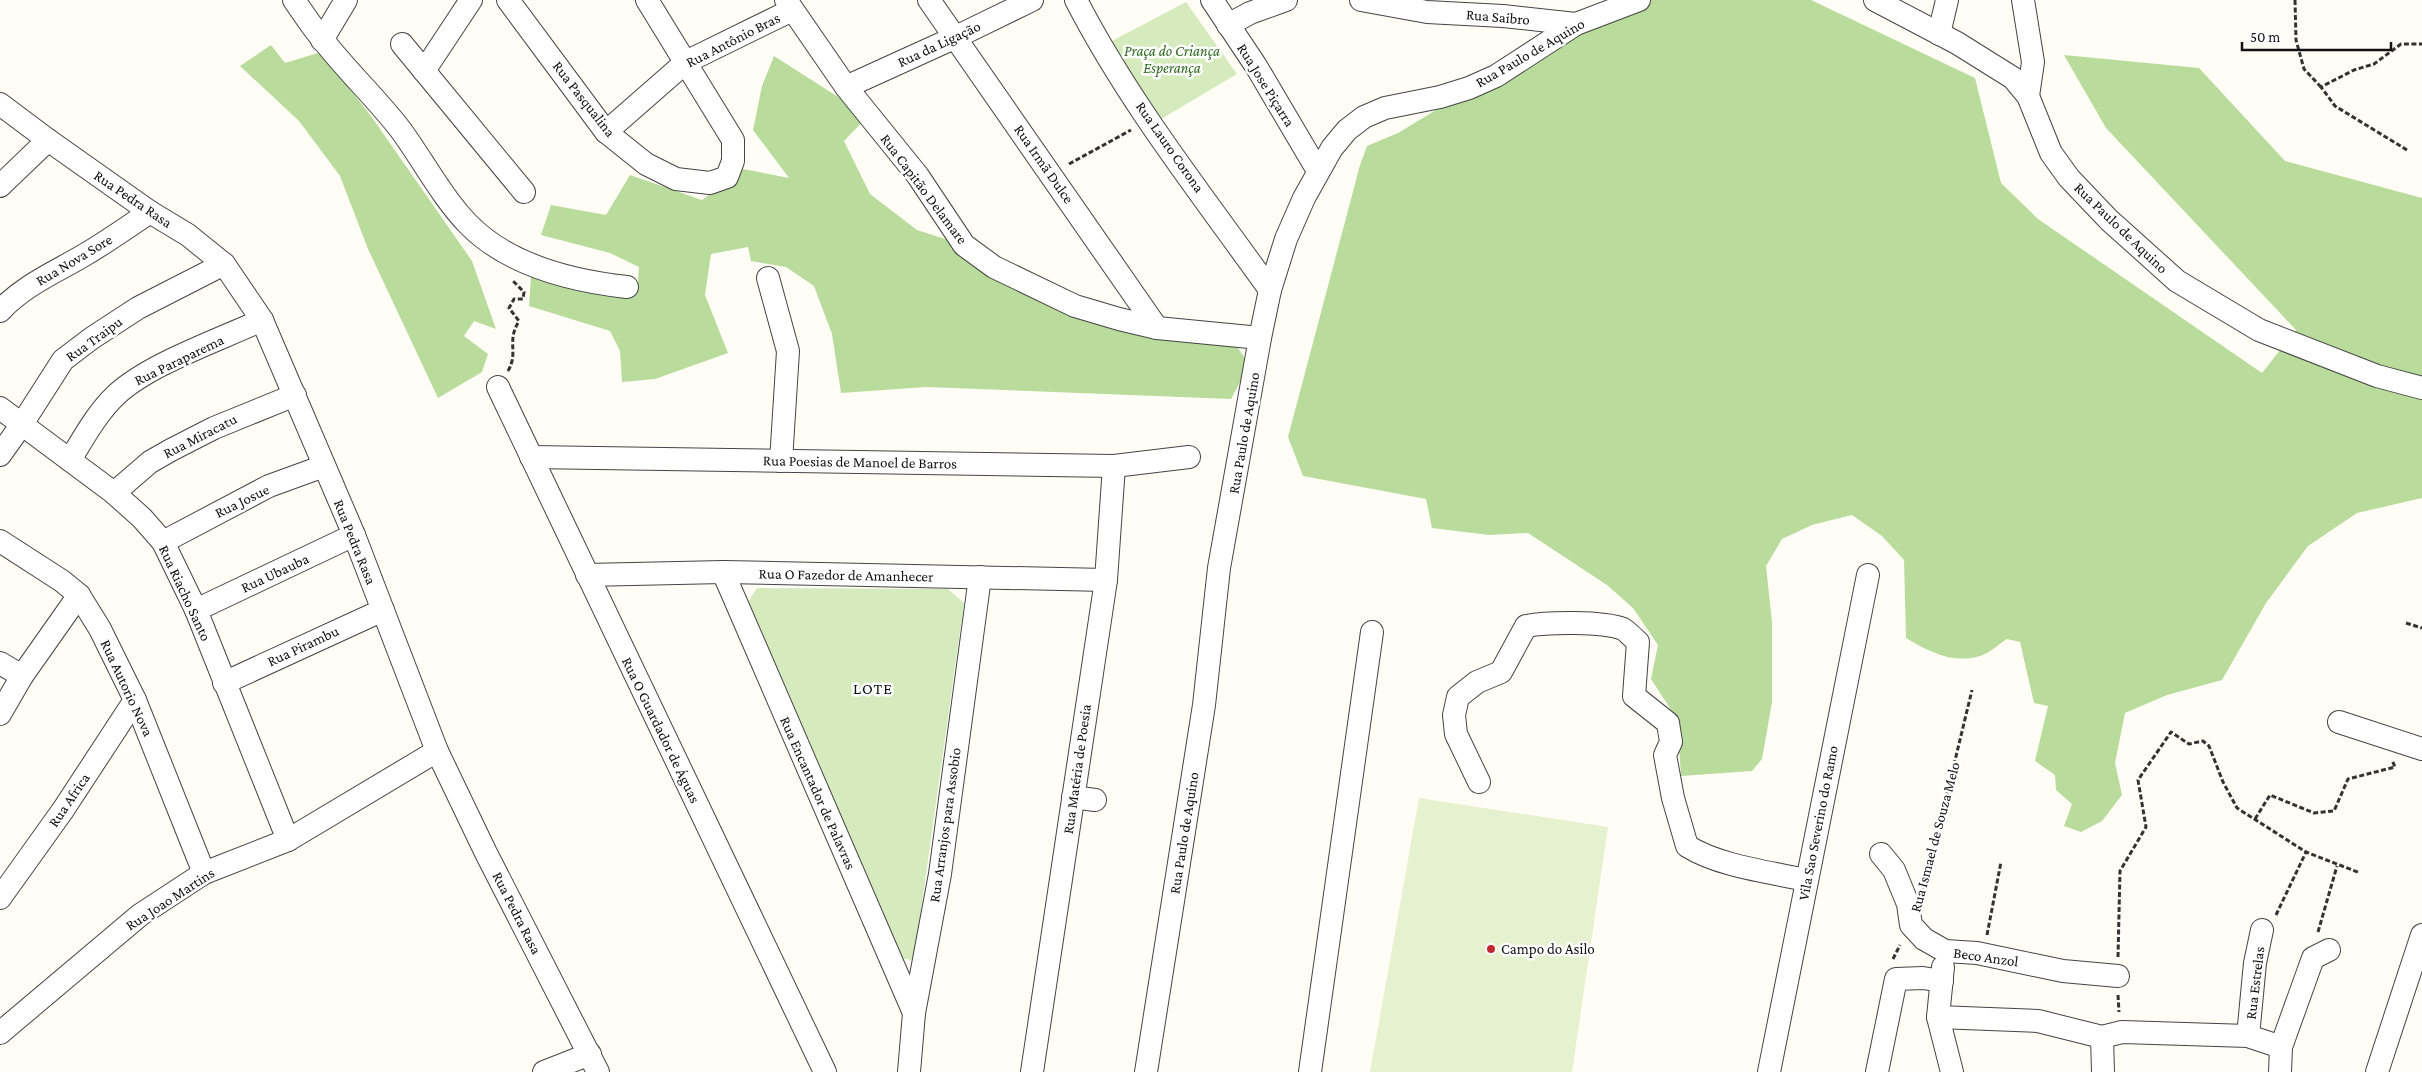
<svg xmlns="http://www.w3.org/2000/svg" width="2422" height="1072" font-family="'Crimson Pro',serif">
  <rect width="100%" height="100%" fill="#fffdf5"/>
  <g fill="#d5ebbd">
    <path d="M1186,2L1237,74L1156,122L1108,43Z"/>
    <path d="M757,588L948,589L964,603L914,960L903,959L748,602Z"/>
  </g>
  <g fill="#b9dc9c">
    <path d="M1640,0H1811L1975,78L2001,183L2038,219L2262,373L2296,330L2106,128L2064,55L2199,68L2285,161L2422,198V498L2357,513L2308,546L2266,603L2222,680L2167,695L2125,713L2115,763L2122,795L2102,821L2081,832L2064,826L2072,804L2056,790L2055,775L2035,761L2048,706L2034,703L2020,642L2007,639C1999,644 1990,653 1980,656C1953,664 1929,652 1906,638L1904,560L1882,536L1852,515L1812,525L1782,539L1766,566L1772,622V702L1762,759L1752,771L1681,776L1677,719L1651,679L1658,645L1633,608L1607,585L1528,533L1489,535L1432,528L1426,499L1303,476L1288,437L1360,165L1367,146L1398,133L1555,38Z"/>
    <path d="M271,45L285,63L321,52L371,116L472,261L496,329L474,321L464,336L488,354L482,372L438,398L368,249L340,176L299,121L240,66Z"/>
    <path d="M774,56L868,116L844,141L870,194L917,230L964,245L1075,306L1230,335L1249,365L1231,399L926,387L841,393L832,334L814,286L786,267L751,261L748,247L711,254L705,295L728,353L655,379L622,382L620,351L610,331L529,306L531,277L637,294L639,267L610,253L541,235L551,205L606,215L630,175L702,200L743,169L789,178L753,130L762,86Z"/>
  </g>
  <path fill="#e6f2cf" d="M1419,798L1608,827L1572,1072H1370Z"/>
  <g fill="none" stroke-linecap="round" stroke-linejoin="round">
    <defs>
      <g id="minor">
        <path d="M294,0C303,13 312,27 323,40C347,71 376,98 400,129C423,160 441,196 468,224C508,265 572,281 627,287"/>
        <path d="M508,0L606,132L646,164L676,179L710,183L727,177L733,161V140L647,0"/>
        <path d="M786,0L846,87L918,176L964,245L994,267L1075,306L1119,319L1157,328L1260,338"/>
        <path d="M929,0L1157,328"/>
        <path d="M1076,0C1129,103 1203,196 1270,290"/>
        <path d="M1212,0L1256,66L1318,171"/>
        <path d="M1361,0L1427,12L1503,16L1576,24"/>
        <path d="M1875,0L1957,43L2013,78L2028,96L2051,153L2069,178L2109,220L2177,281L2259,330L2377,376L2422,388"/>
        <path d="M2023,0L2033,62L2028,96"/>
        <path d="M1228,25L1250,13L1286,0"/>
        <path d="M1939,34L1947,0"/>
        <path d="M322,40L346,0"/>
        <path d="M402,44L524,192"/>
        <path d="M424,71L471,0"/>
        <path d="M846,87L956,37L1032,0"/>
        <path d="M0,104L48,140L150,212L188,235L224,264L262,320L354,535L437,751L486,853L598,1072"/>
        <path d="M606,132L686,62L792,10"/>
        <path d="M0,186L48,140"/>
        <path d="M768,278L788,351L781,461"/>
        <path d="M0,311C24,285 56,272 86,254C108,241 129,226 150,212"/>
        <path d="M498,387L825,1072"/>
        <path d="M0,408L114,493L142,518L163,542L196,610L288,840"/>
        <path d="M0,455L22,424L63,360L92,338L138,308L224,264"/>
        <path d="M531,457L1114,466L1189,457"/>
        <path d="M70,460C84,437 97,413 116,395C149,364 219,340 262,320"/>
        <path d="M114,493L150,462L171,450L214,428L295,395"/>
        <path d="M0,541L62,581L79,595L100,629L135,700L204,873"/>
        <path d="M163,542L269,486L324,466"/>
        <path d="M723,572L914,1013"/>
        <path d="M587,575L723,572L1106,580"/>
        <path d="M196,610L354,535"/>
        <path d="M0,663L22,676"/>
        <path d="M224,683L383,610"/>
        <path d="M0,714L22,676L79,595"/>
        <path d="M2339,722L2422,749"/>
        <path d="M1479,782L1456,734L1454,715L1458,697L1477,682L1501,672L1526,626C1547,622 1603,621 1623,629C1628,632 1633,638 1638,642L1634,696L1668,723L1671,742L1665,755L1673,798L1687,846C1719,866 1769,872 1806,880"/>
        <path d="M1073,797L1095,800"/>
        <path d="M1881,854L1894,870L1908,904L1911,925L1924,939L1945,951L1977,953L2063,971L2118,976"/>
        <path d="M0,898L63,810L135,700"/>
        <path d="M1943,967L1938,1017L1952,1072"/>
        <path d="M1938,1017L2038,1021L2102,1037L2122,1032L2248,1036L2281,1047"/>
        <path d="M0,1033L140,915L204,873L288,840L437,751"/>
        <path d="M2248,1036L2255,963L2262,930"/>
        <path d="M2102,1037L2103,1072"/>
        <path d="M544,1072L590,1054"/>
        <path d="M909,1072L914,1013L940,874L980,577"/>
        <path d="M1032,1072L1106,580L1114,466"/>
        <path d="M1146,1072L1204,705L1219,568L1260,338L1270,290L1286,239L1304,198L1332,148L1347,130L1364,117L1385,108L1440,97L1469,88L1496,76L1576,24L1639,0"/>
        <path d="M1310,1072L1372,632"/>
        <path d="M1769,1072L1868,575"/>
        <path d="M1877,1072L1896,979L1923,978L1942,981"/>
        <path d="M2280,1072L2281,1047L2313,958L2329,950"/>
        <path d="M2377,1072L2422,935"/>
      </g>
    </defs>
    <use href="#minor" stroke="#444" stroke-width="24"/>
    <g stroke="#333" stroke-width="3" stroke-dasharray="5 2.5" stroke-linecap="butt">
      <path d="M2295,0L2296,40L2304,69L2321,87"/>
      <path d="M2407,150L2335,106L2321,87L2354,70L2374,64L2401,44H2422"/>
      <path d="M1069,164L1131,130"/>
      <path d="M508,371C519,352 506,342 519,321L509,308L514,299H523L524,292L512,280"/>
      <path d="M2406,623L2422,628"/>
      <path d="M2255,819L2270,795L2314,813L2334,811L2348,779L2395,767L2392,760"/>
      <path d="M1924,889L1972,690"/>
      <path d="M2276,915L2306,852"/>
      <path d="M2318,932L2337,866"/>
      <path d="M1987,935L2001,862"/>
      <path d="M2118,957L2120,871L2146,827L2138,780L2171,732L2189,744L2203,741L2209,746L2223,782L2237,808L2306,852L2360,873"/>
      <path d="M1893,959L1900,945"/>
      <path d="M2118,995L2119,1012"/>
    </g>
    <use href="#minor" stroke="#fff" stroke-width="22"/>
  </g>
  <circle fill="#c4262e" stroke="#fff" stroke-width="2" cx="1491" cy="949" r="5"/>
  <g text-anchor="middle" stroke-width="5" stroke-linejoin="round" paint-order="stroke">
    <g font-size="15" fill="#111" stroke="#fff">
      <text transform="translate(1498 17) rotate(5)" y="5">Rua Saibro</text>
      <text transform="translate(733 40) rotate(-27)" y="5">Rua Antônio Bras</text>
      <text transform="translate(939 44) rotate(-25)" y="5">Rua da Ligação</text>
      <text transform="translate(1530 53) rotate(-30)" y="5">Rua Paulo de Aquino</text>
      <text transform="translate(1266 85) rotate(58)" y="5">Rua Jose Piçarra</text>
      <text transform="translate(584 99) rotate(52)" y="5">Rua Pasqualina</text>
      <text transform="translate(1170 147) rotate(55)" y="5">Rua Lauro Corona</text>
      <text transform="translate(1044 164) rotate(55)" y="5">Rua Irmã Dulce</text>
      <text transform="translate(924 189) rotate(53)" y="5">Rua Capitão Delamare</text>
      <text transform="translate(133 199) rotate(34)" y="5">Rua Pedra Rasa</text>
      <text transform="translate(2121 228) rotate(44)" y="5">Rua Paulo de Aquino</text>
      <text transform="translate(74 260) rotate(-31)" y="5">Rua Nova Sore</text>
      <text transform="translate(94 339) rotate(-36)" y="5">Rua Traipu</text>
      <text transform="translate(179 360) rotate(-26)" y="5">Rua Paraparema</text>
      <text transform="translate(1244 433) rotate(-80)" y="5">Rua Paulo de Aquino</text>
      <text transform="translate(200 436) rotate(-27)" y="5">Rua Miracatu</text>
      <text transform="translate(860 462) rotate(1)" y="5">Rua Poesias de Manoel de Barros</text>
      <text transform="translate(242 501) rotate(-26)" y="5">Rua Josue</text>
      <text transform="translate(355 542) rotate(68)" y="5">Rua Pedra Rasa</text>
      <text transform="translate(275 573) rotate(-25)" y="5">Rua Ubauba</text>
      <text transform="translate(846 575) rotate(1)" y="5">Rua O Fazedor de Amanhecer</text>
      <text transform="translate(185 593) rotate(65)" y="5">Rua Riacho Santo</text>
      <text transform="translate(303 646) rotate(-25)" y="5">Rua Pirambu</text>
      <text transform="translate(127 688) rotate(65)" y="5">Rua Autorio Nova</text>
      <text transform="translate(661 730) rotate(64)" y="5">Rua O Guardador de Águas</text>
      <text transform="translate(1077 769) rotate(-82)" y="5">Rua Matéria de Poesia</text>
      <text transform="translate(818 793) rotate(66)" y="5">Rua Encantador de Palavras</text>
      <text transform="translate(69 800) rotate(-56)" y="5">Rua Africa</text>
      <text transform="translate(1818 823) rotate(-79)" y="5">Vila Sao Severino do Ramo</text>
      <text transform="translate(945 825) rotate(-82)" y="5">Rua Arranjos para Assobio</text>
      <text transform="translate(1184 833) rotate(-81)" y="5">Rua Paulo de Aquino</text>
      <text transform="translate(1935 837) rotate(-75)" y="5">Rua Ismael de Souza Melo</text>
      <text transform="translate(170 899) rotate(-33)" y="5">Rua Joao Martins</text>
      <text transform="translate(517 913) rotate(63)" y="5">Rua Pedra Rasa</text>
      <text transform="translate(1986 957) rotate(8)" y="5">Beco Anzol</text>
      <text transform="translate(2255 983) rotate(-83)" y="5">Rua Estrelas</text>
    </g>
    <g font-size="15" font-style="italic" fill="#2f6b1f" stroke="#fff">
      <text x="1172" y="56">Praça do Criança<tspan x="1172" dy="17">Esperança</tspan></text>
    </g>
    <g font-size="15" fill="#111" stroke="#fff" text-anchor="start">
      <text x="1501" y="954">Campo do Asilo</text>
    </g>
    <g font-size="16" letter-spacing="1" fill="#111" stroke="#fff">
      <text x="873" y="694">LOTE</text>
    </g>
  </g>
  <path d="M2242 42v8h149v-8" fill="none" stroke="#111111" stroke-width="2.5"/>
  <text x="2250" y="42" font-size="15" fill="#111111" stroke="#ffffff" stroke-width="4" paint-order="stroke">50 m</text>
</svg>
